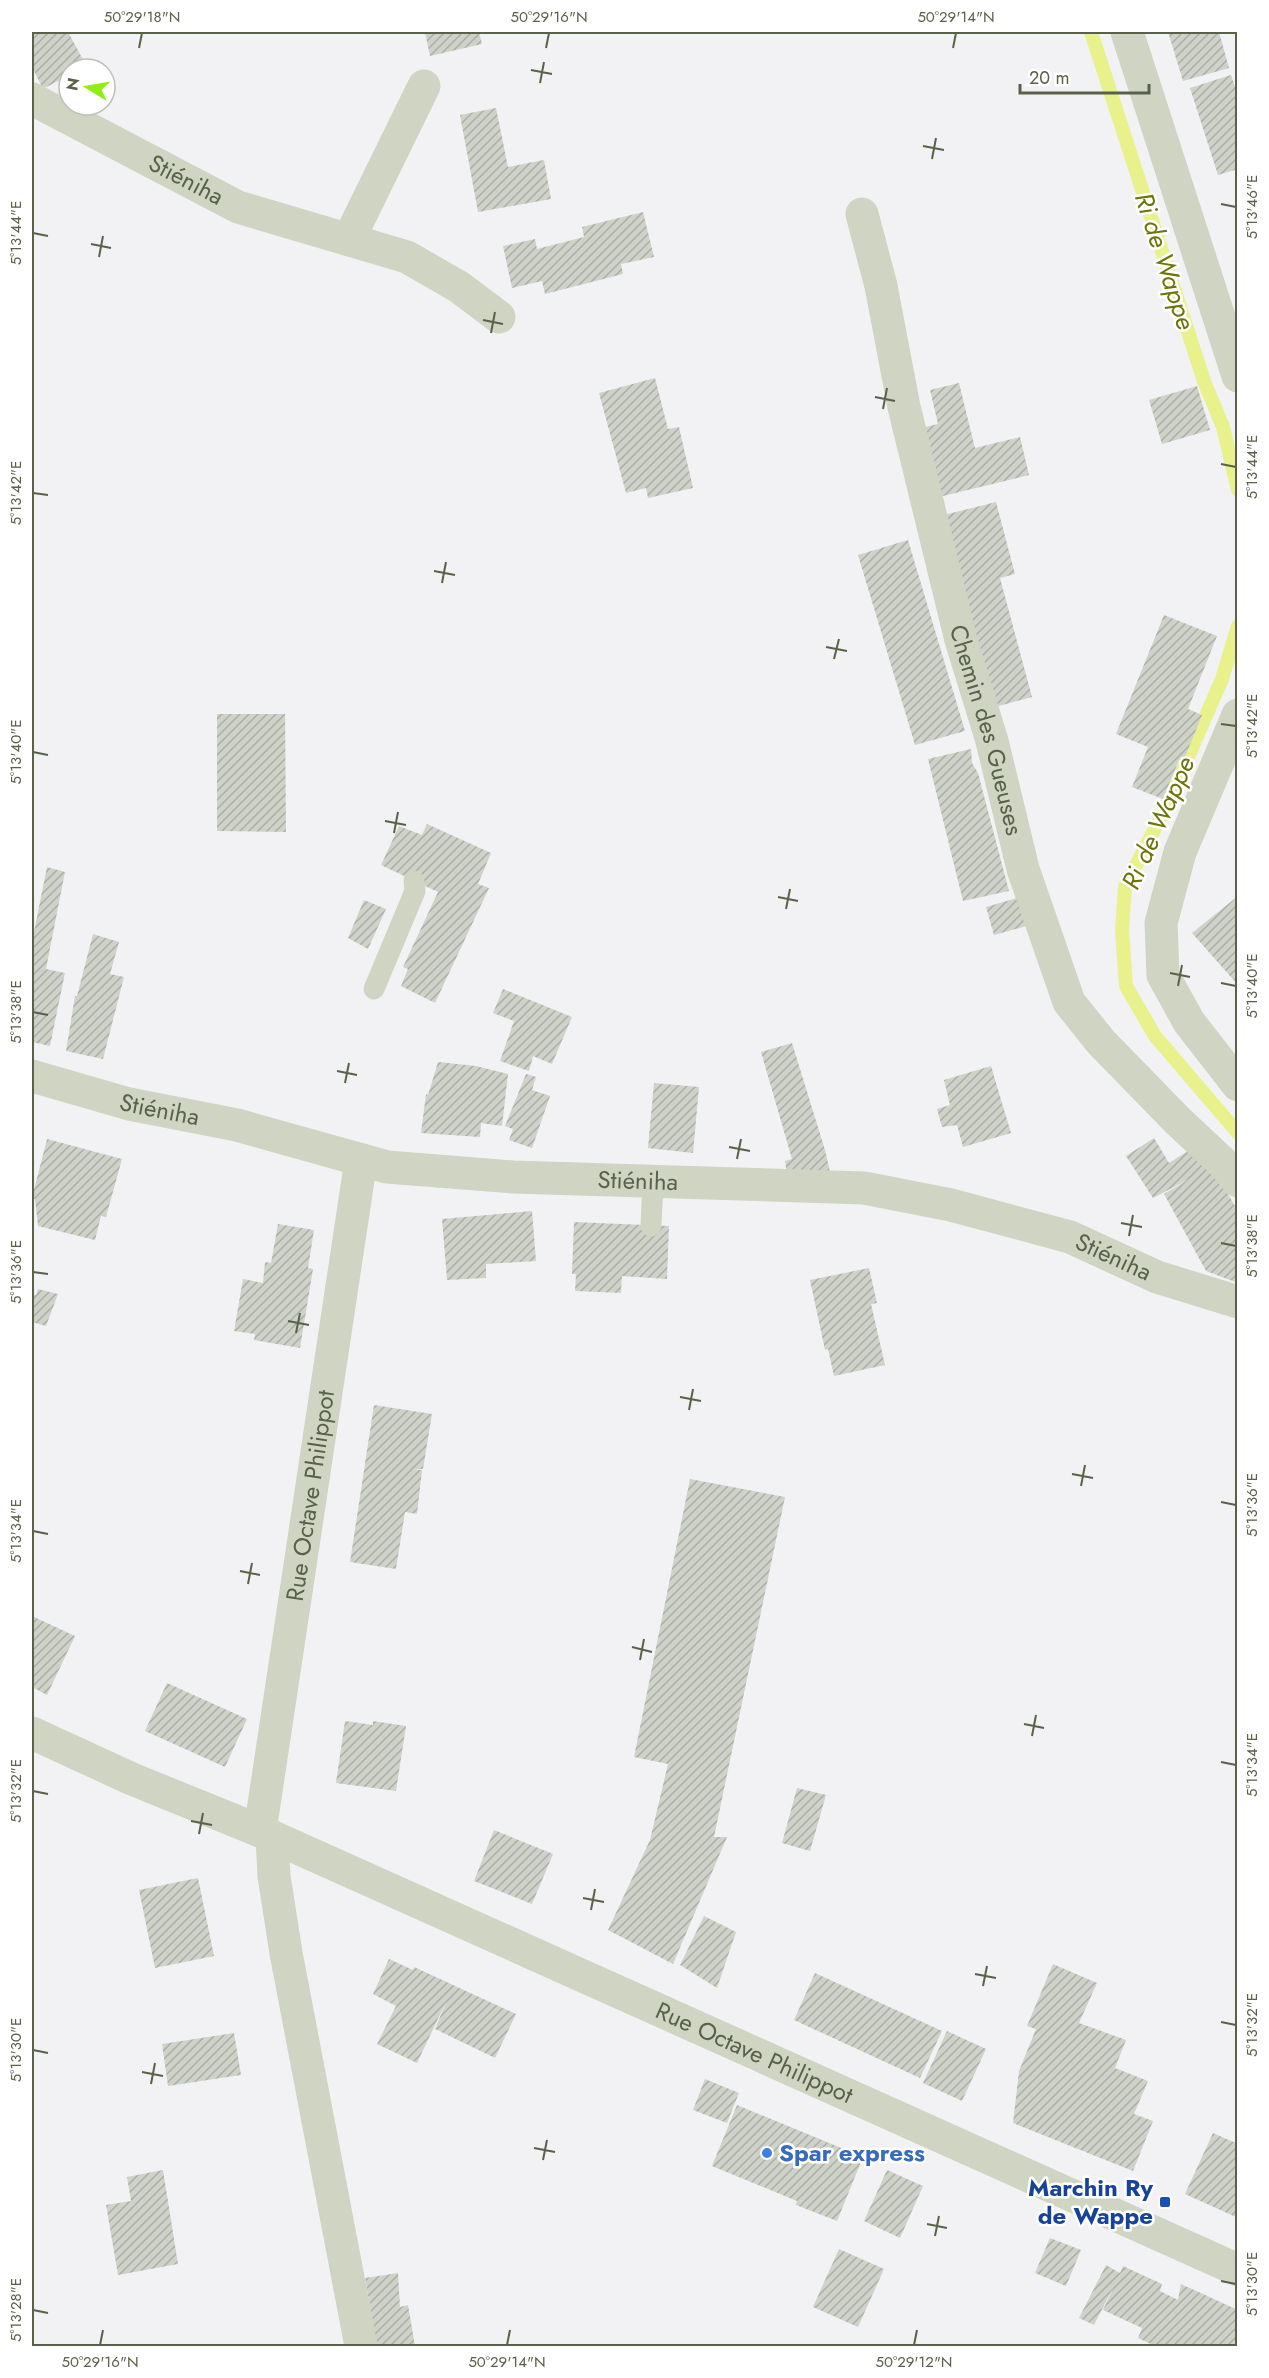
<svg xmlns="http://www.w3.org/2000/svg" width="1269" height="2378" font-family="Jost,sans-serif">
  <defs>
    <pattern id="building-hatch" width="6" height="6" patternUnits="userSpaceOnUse" patternTransform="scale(1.5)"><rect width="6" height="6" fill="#ced2c9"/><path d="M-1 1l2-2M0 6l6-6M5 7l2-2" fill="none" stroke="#aaaea5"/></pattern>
  </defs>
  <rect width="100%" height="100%" fill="#f2f2f4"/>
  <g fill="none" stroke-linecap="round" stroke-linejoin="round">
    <g stroke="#e9f18c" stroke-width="14">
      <path d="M1091,32L1204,381L1223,427L1238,490"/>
      <path d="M1238,626L1222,679L1167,805L1125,887L1122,930L1126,986L1155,1036L1238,1133"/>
    </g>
  </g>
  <g fill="url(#building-hatch)">
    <path d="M32,32H68L86,65L80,69H69V75L43,89L32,67Z"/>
    <path d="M425,32H479L482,44L430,56Z"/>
    <path d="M1168,32H1219L1229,68L1183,81Z"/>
    <path d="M1231,75L1238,96V169L1218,175L1190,88Z"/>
    <path d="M496,108L508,167L544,160L551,199L478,212L460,115Z"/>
    <path d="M643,212L654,257L621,264L623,274L545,294L542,281L512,288L503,246L535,239L537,249L584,237L582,227Z"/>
    <path d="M655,378L668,429L679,427L693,488L648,498L646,488L626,493L599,393Z"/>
    <path d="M959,383L975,448L1020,437L1029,475L939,497L922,428L938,424L930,390Z"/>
    <path d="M1197,386L1210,430L1162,444L1149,400Z"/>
    <path d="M996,502L1015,574L1000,578L1032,697L995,707L944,515Z"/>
    <path d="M908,540L965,731L915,745L858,555Z"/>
    <path d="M1164,615L1217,636L1188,709L1202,715L1183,762L1179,760L1163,799L1132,787L1148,747L1116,734Z"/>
    <path d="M217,714H285L286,832L217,831Z"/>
    <path d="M971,749L972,763L978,773L1009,891L963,901L928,759Z"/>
    <path d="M427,824L491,853L478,884L489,888L435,1003L401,986L408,969L403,967L438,892L381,865L399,826L422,835Z"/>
    <path d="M47,867L65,872L46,969L65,973L50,1046L32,1042V942Z"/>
    <path d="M1238,896V985L1192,933Z"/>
    <path d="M1021,897L1030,925L994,935L986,907Z"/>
    <path d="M364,900L386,909L368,949L348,938Z"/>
    <path d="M93,934L119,942L110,974L124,977L103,1059L66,1051L75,996H77Z"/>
    <path d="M503,989L572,1017L552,1064L533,1056L529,1071L500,1061L514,1021L493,1013Z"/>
    <path d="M792,1043L825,1150L831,1176L787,1174L785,1161L792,1159L761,1052Z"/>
    <path d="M438,1062L476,1066L508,1074L502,1126L481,1123L480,1137L421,1133L426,1094L428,1095Z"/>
    <path d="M991,1066L1011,1133L963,1147L957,1125L942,1127L937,1109L950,1105L944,1080Z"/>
    <path d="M526,1074L536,1077L532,1090L550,1096L532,1148L509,1140L513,1129L505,1126Z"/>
    <path d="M654,1083L699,1087L693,1153L648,1148Z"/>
    <path d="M1154,1138L1169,1163L1194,1147L1212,1167L1238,1211V1283L1206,1271L1164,1194L1191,1178L1153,1198L1126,1156Z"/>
    <path d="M47,1139L122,1159L106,1217L101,1216L95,1240L38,1226L35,1199L32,1198Z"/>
    <path d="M532,1211L536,1261L486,1264V1278L447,1280L442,1219Z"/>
    <path d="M574,1222L669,1226L667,1279L622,1276L621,1293L575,1291L576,1274H572Z"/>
    <path d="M278,1224L314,1230L308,1268L313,1269L300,1348L254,1340L255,1334L234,1331L243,1279L263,1283L265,1262L271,1263Z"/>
    <path d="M869,1268L877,1303L871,1304L885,1365L834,1376L828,1349L825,1350L810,1280Z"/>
    <path d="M38,1289L58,1294L46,1326L32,1322V1294L36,1295Z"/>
    <path d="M374,1405L432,1414L423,1469H412L422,1470L417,1514L405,1512L396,1569L350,1562Z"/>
    <path d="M690,1479L785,1497L714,1837H727L673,1964L608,1930L650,1840L668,1764L634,1757Z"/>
    <path d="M32,1616L75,1636L47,1695L32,1687Z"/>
    <path d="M167,1683L247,1719L225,1767L145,1731Z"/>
    <path d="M345,1721L373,1725V1721L406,1726L396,1791L336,1783Z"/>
    <path d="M797,1788L826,1795L810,1851L782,1843Z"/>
    <path d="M494,1830L553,1854L532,1904L474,1881Z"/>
    <path d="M198,1878L214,1956L155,1968L139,1890Z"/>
    <path d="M704,1916L736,1932L717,1988L680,1965Z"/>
    <path d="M389,1959L413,1970L414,1967L516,2014L495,2058L435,2029L447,2000L417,2063L377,2044L396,2006L373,1994Z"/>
    <path d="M1053,1964L1097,1983L1079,2023L1126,2040L1115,2068L1148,2081L1134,2114L1153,2121L1133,2171L1013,2123L1019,2071L1036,2029L1027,2026Z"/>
    <path d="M815,1973L942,2031L920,2078L794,2020Z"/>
    <path d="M947,2031L986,2049L962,2101L923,2083Z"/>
    <path d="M234,2033L241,2075L168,2086L162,2044Z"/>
    <path d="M705,2079L739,2093L727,2123L693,2110Z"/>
    <path d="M737,2105L863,2157L837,2221L796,2205L797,2201L712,2166Z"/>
    <path d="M1213,2133L1238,2144V2218L1185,2194Z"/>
    <path d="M163,2170L178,2264L118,2275L106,2205L131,2201L127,2177Z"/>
    <path d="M887,2170L923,2186L900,2238L864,2221Z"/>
    <path d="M1050,2238L1081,2250L1066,2286L1035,2273Z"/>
    <path d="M839,2249L884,2269L858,2327L813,2307Z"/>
    <path d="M1106,2265L1120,2273L1123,2266L1162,2284L1160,2291L1178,2300L1181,2284L1238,2310V2346H1155L1138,2338L1142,2328L1103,2310L1114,2286L1094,2325L1079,2318Z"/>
    <path d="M398,2273L400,2307L408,2305L415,2346H377L365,2278Z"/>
  </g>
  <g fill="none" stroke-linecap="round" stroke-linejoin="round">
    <g stroke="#cfd4c3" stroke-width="21">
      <path d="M374,989L415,891L414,881"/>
      <path d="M651,1226L653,1181"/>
    </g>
    <g stroke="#cfd4c3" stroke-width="33">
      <path d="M1127,32L1238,376"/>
      <path id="s1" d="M32,99L238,207L407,257L459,287L499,317"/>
      <path id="s2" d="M862,214L881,286L904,407L961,640L992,741L1023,869L1069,1002L1101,1042L1178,1121L1224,1164L1238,1181"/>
      <path d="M349,239L424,86"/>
      <path d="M1238,715L1180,852L1161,923L1163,975L1189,1022L1238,1085"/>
      <path id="s3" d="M32,1076L129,1104L237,1125L387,1167L513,1177L864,1188L951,1205L1070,1237L1157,1277L1238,1302"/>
      <path id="s4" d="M260,1831L361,1160"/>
      <path d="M272,1837L274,1876L286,1953L361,2346"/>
    </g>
    <path stroke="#cfd4c3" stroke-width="33" id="s5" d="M32,1733L132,1779L260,1831L1238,2270"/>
  </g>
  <path fill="none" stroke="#596149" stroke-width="2" d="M139,48L142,33M546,48L549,33M953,48L956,33M531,70L552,74M540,83L544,62M923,146L944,150M932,159L936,138M1221,204L1236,207M33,233L48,236M91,244L111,248M99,257L103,236M483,320L503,324M491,333L495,312M875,397L895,401M883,409L887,388M1221,464L1236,467M33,493L48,495M434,571L455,575M442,583L446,562M826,647L847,651M834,659L839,639M1221,724L1236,726M33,752L48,755M385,821L406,825M394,833L398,812M778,897L798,901M786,909L790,889M1170,973L1190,977M1221,983L1236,986M1178,986L1182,965M33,1012L48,1015M337,1071L357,1075M345,1083L349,1063M729,1147L750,1151M737,1159L741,1139M1121,1223L1142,1227M1129,1236L1133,1215M1221,1243L1236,1246M33,1272L48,1274M288,1321L309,1325M296,1333L300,1313M680,1397L701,1401M689,1410L693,1389M1072,1474L1093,1478M1081,1486L1085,1465M1221,1502L1236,1505M33,1531L48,1534M240,1571L260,1575M248,1584L252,1563M632,1647L652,1652M640,1660L644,1639M1024,1724L1044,1728M1032,1736L1036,1715M1221,1762L1236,1765M33,1791L48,1794M191,1821L212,1825M199,1834L203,1813M583,1898L604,1902M591,1910L595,1889M975,1974L996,1978M983,1986L987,1966M1221,2022L1236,2025M33,2050L48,2053M142,2072L163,2076M151,2084L155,2063M534,2148L555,2152M543,2160L547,2140M927,2224L947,2228M935,2236L939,2216M1221,2281L1236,2284M33,2310L48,2313M100,2345L103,2330M507,2345L510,2330M914,2345L917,2330"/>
  <circle fill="#3f7fe0" stroke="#fff" stroke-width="2" cx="767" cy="2153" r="6"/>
  <rect fill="#1a4fb4" stroke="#fff" stroke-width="2" x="1159" y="2196" width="12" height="12" rx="3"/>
  <g text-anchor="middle" stroke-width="5" stroke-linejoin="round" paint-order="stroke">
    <g font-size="24" fill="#596149" stroke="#fff">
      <text dy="8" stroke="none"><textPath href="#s1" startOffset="174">Stiéniha</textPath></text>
      <text dy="8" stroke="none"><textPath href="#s2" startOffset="531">Chemin des Gueuses</textPath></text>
      <text dy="8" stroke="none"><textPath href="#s3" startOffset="132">Stiéniha</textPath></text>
      <text dy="8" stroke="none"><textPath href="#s3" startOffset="618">Stiéniha</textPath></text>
      <text dy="8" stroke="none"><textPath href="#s3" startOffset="1104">Stiéniha</textPath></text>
      <text dy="8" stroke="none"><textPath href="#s4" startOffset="339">Rue Octave Philippot</textPath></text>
      <text dy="8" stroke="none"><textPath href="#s5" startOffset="790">Rue Octave Philippot</textPath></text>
    </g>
    <g font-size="24" font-weight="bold" fill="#366cbe" stroke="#fff" text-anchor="start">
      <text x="779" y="2161">Spar express</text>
    </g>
    <g font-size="24" font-weight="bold" fill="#164399" stroke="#fff" text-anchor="end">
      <text x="1153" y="2196">Marchin Ry<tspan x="1153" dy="28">de Wappe</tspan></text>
    </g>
    <g font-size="26" font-style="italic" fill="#6d750a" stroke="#fff">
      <text transform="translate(1165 261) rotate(72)" y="9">Ri de Wappe</text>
      <text transform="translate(1158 823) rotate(-66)" y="9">Ri de Wappe</text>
    </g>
  </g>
  <rect width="1269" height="2378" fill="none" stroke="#ffffff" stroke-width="66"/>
  <g transform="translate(87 87) rotate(281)"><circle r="28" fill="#ffffff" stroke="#bdc0b6" stroke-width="1.5"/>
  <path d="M0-4.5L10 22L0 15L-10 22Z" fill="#91ee13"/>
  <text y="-9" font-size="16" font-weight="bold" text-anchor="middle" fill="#596149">N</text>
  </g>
  <path d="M1020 84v9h129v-9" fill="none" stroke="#596149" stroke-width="3"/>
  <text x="1029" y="84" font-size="18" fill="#596149" stroke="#ffffff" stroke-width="4.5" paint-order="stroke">20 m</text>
  <rect x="33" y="33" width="1203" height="2312" fill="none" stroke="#596149" stroke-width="2"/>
  <g font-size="15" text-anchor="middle" fill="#596149">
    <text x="142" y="22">50°29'18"N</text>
    <text x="549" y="22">50°29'16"N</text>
    <text x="956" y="22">50°29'14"N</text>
    <text transform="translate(1252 207) rotate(-90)" y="5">5°13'46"E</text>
    <text transform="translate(16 233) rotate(-90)" y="5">5°13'44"E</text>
    <text transform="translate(1252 467) rotate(-90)" y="5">5°13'44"E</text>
    <text transform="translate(16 493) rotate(-90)" y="5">5°13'42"E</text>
    <text transform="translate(1252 726) rotate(-90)" y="5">5°13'42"E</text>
    <text transform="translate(16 752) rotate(-90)" y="5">5°13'40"E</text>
    <text transform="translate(1252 986) rotate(-90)" y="5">5°13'40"E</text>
    <text transform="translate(16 1012) rotate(-90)" y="5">5°13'38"E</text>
    <text transform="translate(1252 1246) rotate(-90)" y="5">5°13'38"E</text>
    <text transform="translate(16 1272) rotate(-90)" y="5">5°13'36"E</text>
    <text transform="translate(1252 1505) rotate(-90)" y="5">5°13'36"E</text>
    <text transform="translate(16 1531) rotate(-90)" y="5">5°13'34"E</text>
    <text transform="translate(1252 1765) rotate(-90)" y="5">5°13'34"E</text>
    <text transform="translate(16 1791) rotate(-90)" y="5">5°13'32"E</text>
    <text transform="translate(1252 2025) rotate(-90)" y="5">5°13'32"E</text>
    <text transform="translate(16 2050) rotate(-90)" y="5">5°13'30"E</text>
    <text transform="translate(1252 2284) rotate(-90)" y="5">5°13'30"E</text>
    <text transform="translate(16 2310) rotate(-90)" y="5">5°13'28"E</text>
    <text x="100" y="2367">50°29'16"N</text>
    <text x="507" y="2367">50°29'14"N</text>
    <text x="914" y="2367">50°29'12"N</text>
  </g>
</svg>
